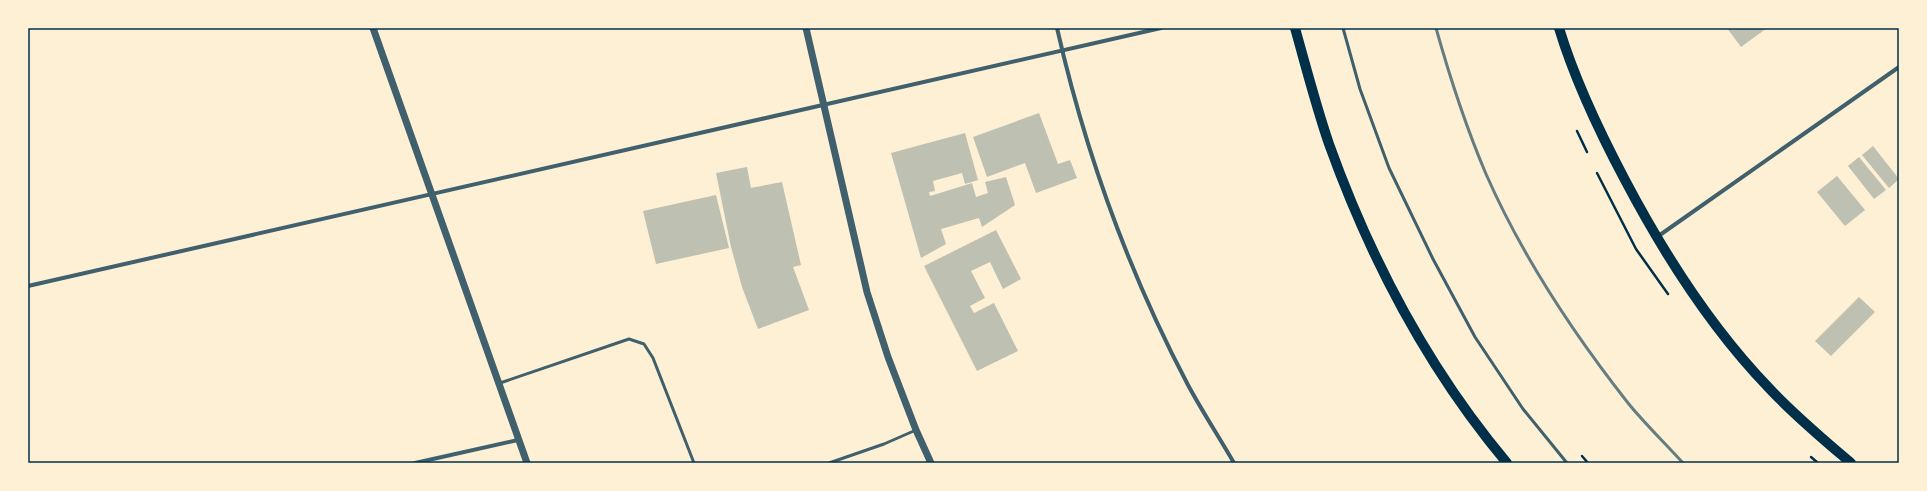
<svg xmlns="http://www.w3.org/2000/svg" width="1927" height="491" font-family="'Titillium Web',sans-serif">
  <rect width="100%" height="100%" fill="#fdf0d5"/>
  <g fill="#bec0b2">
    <path d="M1727,28H1767L1741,47Z"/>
    <path d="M1039,113L1058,164L1070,160L1077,178L1036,193L1025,163L987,177L973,137Z"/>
    <path d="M965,133L978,180L965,184L962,173L933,181L935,191L929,192L930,196L972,183L976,197L988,193L985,182L1006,177L1015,205L982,227L979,218L941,229L946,244L921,258L891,153Z"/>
    <path d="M1873,146L1899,179L1889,188L1862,155Z"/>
    <path d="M1859,157L1886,190L1874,199L1848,166Z"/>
    <path d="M747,167L751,188L782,182L801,265L793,267L809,310L758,329L742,287L731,247L716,173Z"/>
    <path d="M1837,176L1865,210L1845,226L1817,192Z"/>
    <path d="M716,195L729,248L656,264L643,211Z"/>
    <path d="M996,230L1021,279L1003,289L990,262L971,271L985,298L970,306L974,313L994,303L1018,351L977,371L924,266Z"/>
    <path d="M1859,297L1875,312L1831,356L1815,341Z"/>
  </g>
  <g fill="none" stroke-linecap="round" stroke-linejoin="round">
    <g stroke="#003049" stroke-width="2.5">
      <path d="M1577,131L1587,152"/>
      <path d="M1597,173L1636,249L1668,294"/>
      <path d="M1582,456L1588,463"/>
      <path d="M1811,457L1818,463"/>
    </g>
    <g stroke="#3f606c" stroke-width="3">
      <path d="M1343,28L1360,89L1389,168L1433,259L1475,337L1523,409L1567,463"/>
      <path d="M500,383L629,339L644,344L653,358L694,463"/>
      <path d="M829,463L884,444L916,430"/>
    </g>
    <g stroke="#3f606c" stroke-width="4">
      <path d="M1057,28C1085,151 1129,273 1188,385C1202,411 1219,437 1234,463"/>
      <path d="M1657,237L1899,67"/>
      <path d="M28,286L1161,28"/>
      <path d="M415,463L518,440"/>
    </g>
    <g stroke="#3f606c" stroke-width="7">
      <path d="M373,28L527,463"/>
      <path d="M806,28L867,292L888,357L916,430L931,463"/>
    </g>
    <g stroke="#003049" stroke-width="10">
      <path d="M1295,28C1306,67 1316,106 1329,144C1370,258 1429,370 1507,463"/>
      <path d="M1559,28C1575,81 1599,131 1625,180C1664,254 1710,327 1769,388C1794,415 1823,439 1851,463"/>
    </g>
    <path stroke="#657d81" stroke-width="3" d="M1436,28C1450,78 1466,127 1486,174C1522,256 1573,333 1628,403C1645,424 1665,443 1683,463"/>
  </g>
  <rect width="1927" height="491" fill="none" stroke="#fdf0d5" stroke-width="58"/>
  <rect x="29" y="29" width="1869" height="433" fill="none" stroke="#003049" stroke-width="1.5"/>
</svg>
